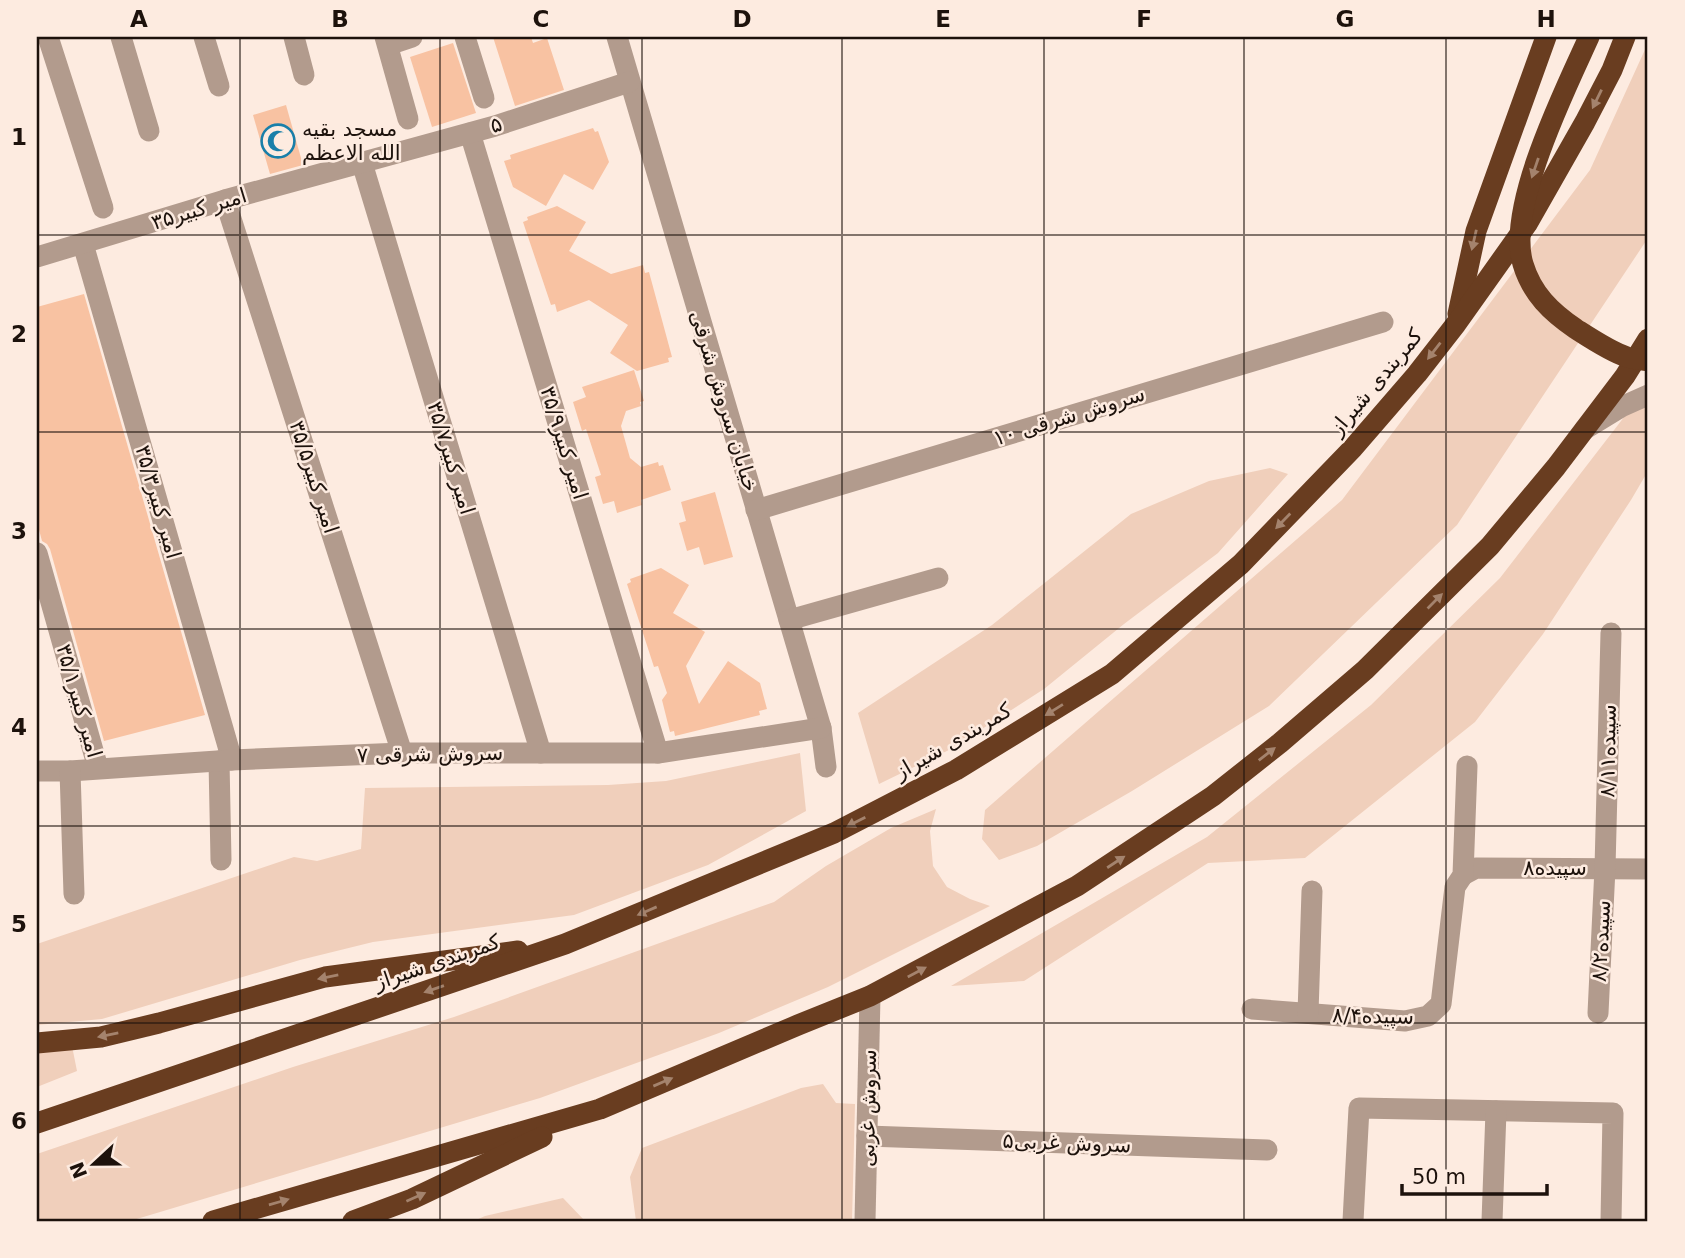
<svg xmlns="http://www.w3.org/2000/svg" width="1685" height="1258" font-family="'DejaVu Sans',Vazirmatn,sans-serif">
  <rect width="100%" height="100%" fill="#fdebe0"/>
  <g fill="#f0cfbb">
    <path d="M1648,43V238L1457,525L1269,706L1132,791L1037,846L999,860L982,839L985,810L1342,500L1590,170Z"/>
    <path d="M1648,386V471L1631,500L1543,634L1475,722L1305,858L1208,863L1024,981L951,986L1207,837L1371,705L1500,578Z"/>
    <path d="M1270,468L1288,474L1218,553L1124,624L1044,689L951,749L879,784L858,713L992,625L1131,514L1209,481Z"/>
    <path d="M800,753L806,811L708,865L574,915L373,942L300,960L102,1019L37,1025V944L294,857L317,861L361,849L365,788L608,785L666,781Z"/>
    <path d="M936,809L930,831L933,866L947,887L970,899L990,906L828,987L719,1033L540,1098L130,1221H37V1154L293,1067L454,1017L774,902L826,866L891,828Z"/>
    <path d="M72,1046L77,1071L37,1087V1047Z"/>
    <path d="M823,1084L836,1103L855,1104L852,1221H636L630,1177L642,1148L801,1088Z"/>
    <path d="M563,1198L585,1221H474L485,1216Z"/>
  </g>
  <g fill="#f8c2a2">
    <path d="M493,37H531L533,43L547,38L564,90L515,106Z"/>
    <path d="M453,43L476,113L432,127L410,57Z"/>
    <path d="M286,105L303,165L270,174L253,115Z"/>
    <path d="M593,128L595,132L598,131L609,162L593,190L564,174L546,206L513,187L504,161L511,159L510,155Z"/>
    <path d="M557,206L586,222L569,251L611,274L643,265L645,273L649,272L672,357L668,358L669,362L637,371L610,353L628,325L589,300L557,312L555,304L551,305L523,222L528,220L527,217Z"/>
    <path d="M84,294L205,715L104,741L50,549L47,544L42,541L37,522V307Z"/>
    <path d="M634,370L644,401L640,402L641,406L626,411L621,426L630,458L641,467L658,462L659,466L663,465L671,490L641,500L642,505L617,513L614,501L603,504L595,477L601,475L586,429L582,431L573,402L586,397L582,387Z"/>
    <path d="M715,492L733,557L704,565L699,547L687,551L679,523L686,521L681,502Z"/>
    <path d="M661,568L689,585L673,613L705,632L686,666L699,704L728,661L760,683L767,709L759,711L760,715L675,736L674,731L670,732L662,700L667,693L658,666L654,667L627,584L631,582L630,579Z"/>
  </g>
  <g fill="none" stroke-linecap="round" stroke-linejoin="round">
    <g stroke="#b29b8d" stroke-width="21">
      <path d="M48,37L103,208"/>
      <path d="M121,37L149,131"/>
      <path d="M204,37L219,86"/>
      <path d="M294,37L304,75"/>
      <path d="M385,37L408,119"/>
      <path d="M465,37L484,98"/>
      <path d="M617,37L821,728L826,767"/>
      <path d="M388,45L412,37"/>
      <path d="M470,133L658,753"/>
      <path d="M362,163L541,753"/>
      <path d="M225,200L402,753"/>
      <path d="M83,244L232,760"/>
      <path d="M37,257L225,200L495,126L629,82"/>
      <path d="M1585,429L1621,407L1648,395"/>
      <path d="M756,510L1383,322"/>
      <path d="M37,553L98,768"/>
      <path d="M789,620L938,578"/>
      <path d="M219,761L221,860"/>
      <path d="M37,771H70L232,760L402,753H658L821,728"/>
      <path d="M70,771L74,894"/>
      <path d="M1463,875L1476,868L1648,869"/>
      <path d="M1252,1009L1405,1021L1428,1016L1441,1004L1455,887L1463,875L1467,766"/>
      <path d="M1308,1013L1312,891"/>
      <path d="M1598,1013L1605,868L1611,633"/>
      <path d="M867,1136L1267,1150"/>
      <path d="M865,1221L870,996"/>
      <path d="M1353,1221L1359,1108L1613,1113L1611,1221"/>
      <path d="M1492,1221L1496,1111"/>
    </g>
    <g stroke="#693d20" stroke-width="21">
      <path d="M1458,314L1476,231L1546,37"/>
      <path d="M37,1043L101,1037L159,1023L325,977L518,951"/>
      <path d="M37,1123L565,944L834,833L956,770L1112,674L1241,564L1353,448L1417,374L1456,324L1527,224L1585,122L1612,70L1625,37"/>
      <path d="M213,1221L600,1109L798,1025L870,996L1077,886L1213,796L1280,743L1365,670L1490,546L1556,467L1625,376L1648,339"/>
      <path d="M353,1221L412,1199L542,1137"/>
    </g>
    <path stroke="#693d20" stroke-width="21" d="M1589,37C1565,90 1506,208 1523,264C1532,294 1551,312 1576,329C1590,338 1611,352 1627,357C1634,359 1641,359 1648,361"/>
  </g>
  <defs><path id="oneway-solid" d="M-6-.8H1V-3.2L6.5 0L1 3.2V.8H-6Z" transform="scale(1.75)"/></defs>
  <g fill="#a4836d">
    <use href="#oneway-solid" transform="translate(1597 99) rotate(116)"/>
    <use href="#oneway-solid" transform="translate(1535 168) rotate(109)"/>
    <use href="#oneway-solid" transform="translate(1474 240) rotate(103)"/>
    <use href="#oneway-solid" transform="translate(1434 351) rotate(128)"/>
    <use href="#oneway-solid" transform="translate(1283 521) rotate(134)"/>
    <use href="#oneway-solid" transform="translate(1435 601) rotate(-45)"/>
    <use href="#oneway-solid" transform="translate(1054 710) rotate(148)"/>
    <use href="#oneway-solid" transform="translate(1267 754) rotate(-38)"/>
    <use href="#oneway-solid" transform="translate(856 822) rotate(153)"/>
    <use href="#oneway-solid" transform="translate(1116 862) rotate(-33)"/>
    <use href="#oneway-solid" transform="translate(647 911) rotate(157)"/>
    <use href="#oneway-solid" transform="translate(917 972) rotate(-28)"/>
    <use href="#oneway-solid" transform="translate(328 977) rotate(169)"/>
    <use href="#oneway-solid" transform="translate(434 989) rotate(161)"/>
    <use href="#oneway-solid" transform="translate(108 1035) rotate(169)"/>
    <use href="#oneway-solid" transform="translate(663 1082) rotate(-23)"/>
    <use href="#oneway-solid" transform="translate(416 1197) rotate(-24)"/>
    <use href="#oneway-solid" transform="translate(279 1202) rotate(-16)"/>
  </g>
  <path fill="none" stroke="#1d120c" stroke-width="2" stroke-opacity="0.55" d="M240,37V1221M440,37V1221M642,37V1221M842,37V1221M1044,37V1221M1244,37V1221M1446,37V1221M37,235H1648M37,432H1648M37,629H1648M37,826H1648M37,1023H1648"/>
  <defs>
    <symbol id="mosque-ring" viewBox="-11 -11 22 22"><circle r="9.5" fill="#fdebe0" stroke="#197fa9" stroke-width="1.5"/><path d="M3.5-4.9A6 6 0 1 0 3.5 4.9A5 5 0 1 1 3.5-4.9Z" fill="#197fa9"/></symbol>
  </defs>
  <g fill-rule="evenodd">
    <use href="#mosque-ring" x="259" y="122" width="38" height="38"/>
  </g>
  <g text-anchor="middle" stroke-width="5" stroke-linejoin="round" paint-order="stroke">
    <g font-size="21" fill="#1d120c" stroke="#fdebe0">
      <text transform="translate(496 125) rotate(-17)" y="7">۵</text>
      <text transform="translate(199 209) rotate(-17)" y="7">امیر کبیر۳۵</text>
      <text transform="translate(1376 382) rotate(-50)" y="7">کمربندی شیراز</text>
      <text transform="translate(724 401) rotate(73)" y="7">خیابان سروش شرقی</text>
      <text transform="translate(1069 416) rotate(-17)" y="7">سروش شرقی ۱۰</text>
      <text transform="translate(564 443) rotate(73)" y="7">امیر کبیر۳۵/۹</text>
      <text transform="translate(451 458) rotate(73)" y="7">امیر کبیر۳۵/۷</text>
      <text transform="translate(314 477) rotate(72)" y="7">امیر کبیر۳۵/۵</text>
      <text transform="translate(158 502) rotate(74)" y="7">امیر کبیر۳۵/۳</text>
      <text transform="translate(79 701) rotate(74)" y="7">امیر کبیر۳۵/۱</text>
      <text transform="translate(953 741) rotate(-30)" y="7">کمربندی شیراز</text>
      <text transform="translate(1608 751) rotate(-89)" y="7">سپیده۸/۱۱</text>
      <text transform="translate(430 754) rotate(-1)" y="7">سروش شرقی ۷</text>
      <text x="1555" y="875">سپیده۸</text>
      <text transform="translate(1601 941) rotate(-87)" y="7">سپیده۸/۲</text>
      <text transform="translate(437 962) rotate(-19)" y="7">کمربندی شیراز</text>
      <text transform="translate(1373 1016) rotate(1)" y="7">سپیده۸/۴</text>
      <text transform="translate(868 1108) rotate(-89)" y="7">سروش غربی</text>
      <text transform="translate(1067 1143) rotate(2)" y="7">سروش غربی۵</text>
    </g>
    <g font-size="21" fill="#1d120c" stroke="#fdebe0" text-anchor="start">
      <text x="302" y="136">مسجد بقیه<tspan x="302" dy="24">الله الاعظم</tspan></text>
    </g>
  </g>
  <rect width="1685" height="1258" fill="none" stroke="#fdebe0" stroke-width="77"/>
  <g transform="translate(94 1164) rotate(248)" stroke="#fdebe0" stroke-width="5" paint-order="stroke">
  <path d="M0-5L12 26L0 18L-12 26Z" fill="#1d120c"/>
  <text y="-10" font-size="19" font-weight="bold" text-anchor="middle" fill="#1d120c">N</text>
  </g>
  <path d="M1402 1184v10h145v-10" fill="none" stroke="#1d120c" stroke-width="3.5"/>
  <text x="1412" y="1184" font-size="21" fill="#1d120c" stroke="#fdebe0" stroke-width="5" paint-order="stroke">50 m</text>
  <rect x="38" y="38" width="1608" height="1182" fill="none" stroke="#1d120c" stroke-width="2.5"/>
  <g font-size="23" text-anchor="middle" font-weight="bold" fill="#1d120c">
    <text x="139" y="27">A</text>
    <text x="340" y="27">B</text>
    <text x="541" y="27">C</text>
    <text x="742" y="27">D</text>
    <text x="943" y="27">E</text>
    <text x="1144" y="27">F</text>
    <text x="1345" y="27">G</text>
    <text x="1546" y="27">H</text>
    <text x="19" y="145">1</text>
    <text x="19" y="342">2</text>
    <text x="19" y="539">3</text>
    <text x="19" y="735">4</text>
    <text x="19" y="932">5</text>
    <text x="19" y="1129">6</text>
  </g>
</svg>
